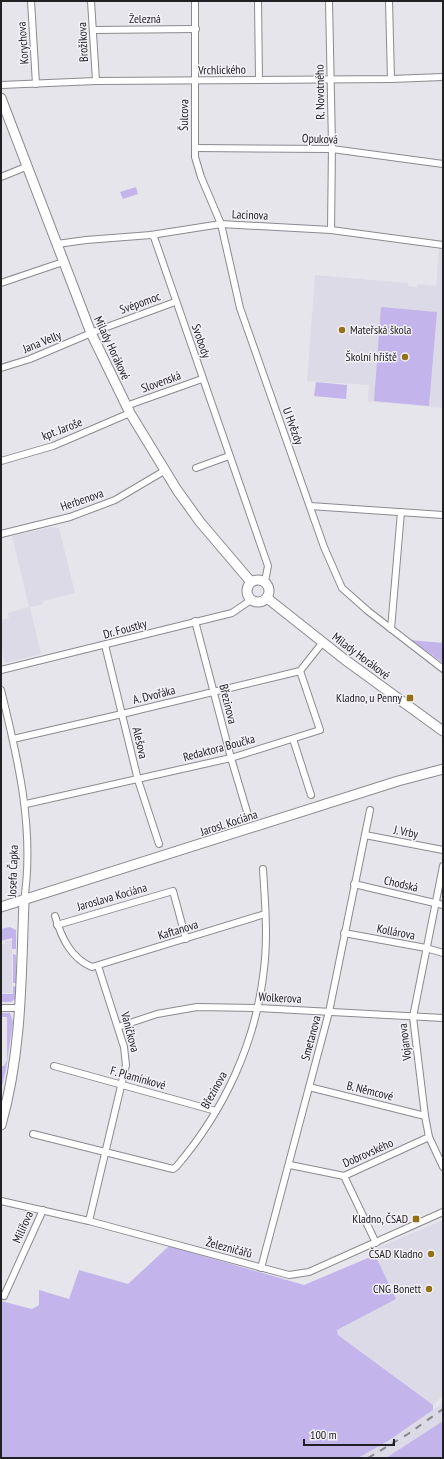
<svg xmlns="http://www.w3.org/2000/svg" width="444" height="1459" font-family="'PT Sans Narrow',sans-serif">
  <rect width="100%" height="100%" fill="#e6e5eb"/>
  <g fill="#dddae7">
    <path d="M439,249L443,250V408L363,401H368L369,385L307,381L315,275L408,283V286L417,287V284L436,286Z"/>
    <path d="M53,527L59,528L75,593L43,601V604L30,607L41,654L5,663L1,649V620L9,618L7,613L29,607L12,536Z"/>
    <path d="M5,941H12V993H1V944H5Z"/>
    <path d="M443,1220V1395L433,1405L338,1335L337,1330L395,1299L375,1255V1249Z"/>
    <path d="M443,1403V1421L412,1442L386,1458H358L405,1430Z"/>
  </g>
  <g fill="#c3b5eb">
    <path d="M136,187L138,194L123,199L120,192Z"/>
    <path d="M381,307L437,312L429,406L374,401Z"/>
    <path d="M316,382L347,385L346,399L314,396Z"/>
    <path d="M410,640L443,643V663L424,649L422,652Z"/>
    <path d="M10,927L16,930V949H12V938L1,941V929Z"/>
    <path d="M13,954L16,955V983H13Z"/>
    <path d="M13,986L16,987L15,999L11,1002H1V994H13Z"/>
    <path d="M1,1013H10L13,1022L6,1069L1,1090V1066H4L7,1060V1017H1Z"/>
    <path d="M169,1246L304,1285L375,1255L396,1299L337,1330L338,1335L433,1405V1410L388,1441L358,1458H1V1301L32,1309L39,1305V1290L69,1299L79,1270L128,1284Z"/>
    <path d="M443,1421V1458H386Z"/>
  </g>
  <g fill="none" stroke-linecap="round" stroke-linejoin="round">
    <defs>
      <g id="street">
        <path d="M31,1L36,84"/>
        <path d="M91,1L96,81"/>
        <path d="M195,1V157L201,177L221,224L240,308L324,547L342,588L368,611L443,669"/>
        <path d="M258,1L259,80"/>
        <path d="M329,1L332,145L331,230"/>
        <path d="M389,1L391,79"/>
        <path d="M94,30L196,29"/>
        <path d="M1,85L96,81L391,79L443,77"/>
        <path d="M195,148L332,149L443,164"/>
        <path d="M1,177L28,166"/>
        <path d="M151,235L154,237L268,566L265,581"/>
        <path d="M57,244L86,240L151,235L221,224L331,230L443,245"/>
        <path d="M1,283L63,262"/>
        <path d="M1,368L30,359L96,331L175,302"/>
        <path d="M126,406L202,379"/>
        <path d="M1,461L53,446L130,413"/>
        <path d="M196,468L229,456"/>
        <path d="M310,506L443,515"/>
        <path d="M1,534L70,517L115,500L164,471"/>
        <path d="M195,621L231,758L248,815"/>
        <path d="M391,629L401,512"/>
        <path d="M105,645L138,780L159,844"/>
        <path d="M1,670L232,613L251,600"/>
        <path d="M300,671L323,642"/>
        <path d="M1,690C18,759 35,830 24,901"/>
        <path d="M13,739L122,714L300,671"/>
        <path d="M293,739L311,795"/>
        <path d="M26,804L231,758L320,730L300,671"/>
        <path d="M365,835L443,850"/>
        <path d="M443,866L413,1017L425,1116L429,1137L443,1167"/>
        <path d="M354,884L443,905"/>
        <path d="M55,916C61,936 70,958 92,967L265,914"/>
        <path d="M57,925L173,891L186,939"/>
        <path d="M344,933L426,948L443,953"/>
        <path d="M1,1008H21"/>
        <path d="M118,1027L157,1014L197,1007L258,1008L443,1018"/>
        <path d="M54,1066L216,1111"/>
        <path d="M309,1087L425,1116"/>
        <path d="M33,1134L173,1169L176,1167C224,1111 256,1043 264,969C268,936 265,902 263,869"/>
        <path d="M290,1165L344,1176L429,1137"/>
        <path d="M344,1176L376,1243"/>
        <path d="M1,1201L89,1221L289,1275L309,1272L443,1212"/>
        <path d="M89,1221L126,1065L124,1047L98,966"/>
        <path d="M261,1268L329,1012L370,810"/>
        <path d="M4,1296L43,1210"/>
      </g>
      <g id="secondary">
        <path d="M1,98L91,333L130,413L177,490L200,522L251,582"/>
        <circle cx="258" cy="591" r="11"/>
        <path d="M267,598L344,659L443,731"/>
        <path d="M1,907L398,781L443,769"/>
        <path d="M1,1125C22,1051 21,977 24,901"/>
      </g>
    </defs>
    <use href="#street" stroke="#8b8a8f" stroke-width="8"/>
    <use href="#secondary" stroke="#8b8a8f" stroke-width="11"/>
    <use href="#street" stroke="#fff" stroke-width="6"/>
    <use href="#secondary" stroke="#fff" stroke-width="9"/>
    <path stroke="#87878b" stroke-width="2" stroke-dasharray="7 7" stroke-linecap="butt" d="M368,1458L408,1434L443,1409"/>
  </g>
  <g fill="#927117" stroke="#f4f2f8" stroke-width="1.5">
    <circle cx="342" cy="330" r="4"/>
    <circle cx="405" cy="357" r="4"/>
    <rect x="406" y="694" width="8" height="8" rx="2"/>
    <rect x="412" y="1215" width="8" height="8" rx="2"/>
    <circle cx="431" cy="1254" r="4"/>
    <circle cx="429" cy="1289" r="4"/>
  </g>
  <g text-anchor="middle" stroke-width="3" stroke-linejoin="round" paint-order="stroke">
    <g font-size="12" fill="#212123" stroke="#f4f2f8">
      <text x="145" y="23">Železná</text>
      <text transform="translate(83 42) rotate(-93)" y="4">Brožíkova</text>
      <text transform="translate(23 43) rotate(-94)" y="4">Korychova</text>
      <text transform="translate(222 70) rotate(-1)" y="4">Vrchlického</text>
      <text transform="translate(320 92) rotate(-91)" y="4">R. Novotného</text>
      <text transform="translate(184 115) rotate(-89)" y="4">Šulcova</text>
      <text transform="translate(320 139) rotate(2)" y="4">Opuková</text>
      <text transform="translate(250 215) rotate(2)" y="4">Lacinova</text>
      <text transform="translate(140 303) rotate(-20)" y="4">Svépomoc</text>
      <text transform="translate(201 341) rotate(71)" y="4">Svobody</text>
      <text transform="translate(42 342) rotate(-22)" y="4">Jana Velly</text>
      <text transform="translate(112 348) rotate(65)" y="4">Milady Horákové</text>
      <text transform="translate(161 382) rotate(-20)" y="4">Slovenská</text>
      <text transform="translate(293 426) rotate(70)" y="4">U Hvězdy</text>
      <text transform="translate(62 429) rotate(-21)" y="4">kpt. Jaroše</text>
      <text transform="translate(82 500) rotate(-19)" y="4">Herbenova</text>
      <text transform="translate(125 629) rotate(-15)" y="4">Dr. Foustky</text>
      <text transform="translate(361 656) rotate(37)" y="4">Milady Horákové</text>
      <text transform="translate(154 695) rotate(-14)" y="4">A. Dvořáka</text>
      <text transform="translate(228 704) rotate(76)" y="4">Březinova</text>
      <text transform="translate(140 743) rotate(77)" y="4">Alešova</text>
      <text transform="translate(219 748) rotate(-15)" y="4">Redaktora Boučka</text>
      <text transform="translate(229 823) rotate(-18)" y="4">Jarosl. Kociána</text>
      <text transform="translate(406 832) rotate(11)" y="4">J. Vrby</text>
      <text transform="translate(13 871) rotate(-88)" y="4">Josefa Čapka</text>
      <text transform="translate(401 884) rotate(13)" y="4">Chodská</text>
      <text transform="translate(112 897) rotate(-16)" y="4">Jaroslava Kociána</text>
      <text transform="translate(178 930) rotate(-17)" y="4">Kaftanova</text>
      <text transform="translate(396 932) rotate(11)" y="4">Kollárova</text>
      <text transform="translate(280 998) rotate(3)" y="4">Wolkerova</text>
      <text transform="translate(130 1032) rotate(75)" y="4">Vaníčkova</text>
      <text transform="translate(311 1038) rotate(-75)" y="4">Smetanova</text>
      <text transform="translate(405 1042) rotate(-97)" y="4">Vojanova</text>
      <text transform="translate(138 1078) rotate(16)" y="4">F. Plamínkové</text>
      <text transform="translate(214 1090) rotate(-61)" y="4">Březinova</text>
      <text transform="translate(370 1091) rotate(14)" y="4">B. Němcové</text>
      <text transform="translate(368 1153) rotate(-24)" y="4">Dobrovského</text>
      <text transform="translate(23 1227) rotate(-66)" y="4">Milířova</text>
      <text transform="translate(229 1248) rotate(15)" y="4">Železničářů</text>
    </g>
    <g font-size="12" fill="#212123" stroke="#f4f2f8" text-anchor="end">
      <text x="350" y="334" text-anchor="start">Mateřská škola</text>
      <text x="397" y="361">Školní hřiště</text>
      <text x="402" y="702">Kladno, u Penny</text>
      <text x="408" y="1223">Kladno, ČSAD</text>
      <text x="423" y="1258">ČSAD Kladno</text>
      <text x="421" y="1293">CNG Bonett</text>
    </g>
  </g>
  <rect width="444" height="1459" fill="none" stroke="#212123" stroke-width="4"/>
  <path d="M304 1439v6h90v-6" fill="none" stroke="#212123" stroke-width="2"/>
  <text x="310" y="1439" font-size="12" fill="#212123" stroke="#f4f2f8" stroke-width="3" paint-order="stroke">100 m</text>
</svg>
